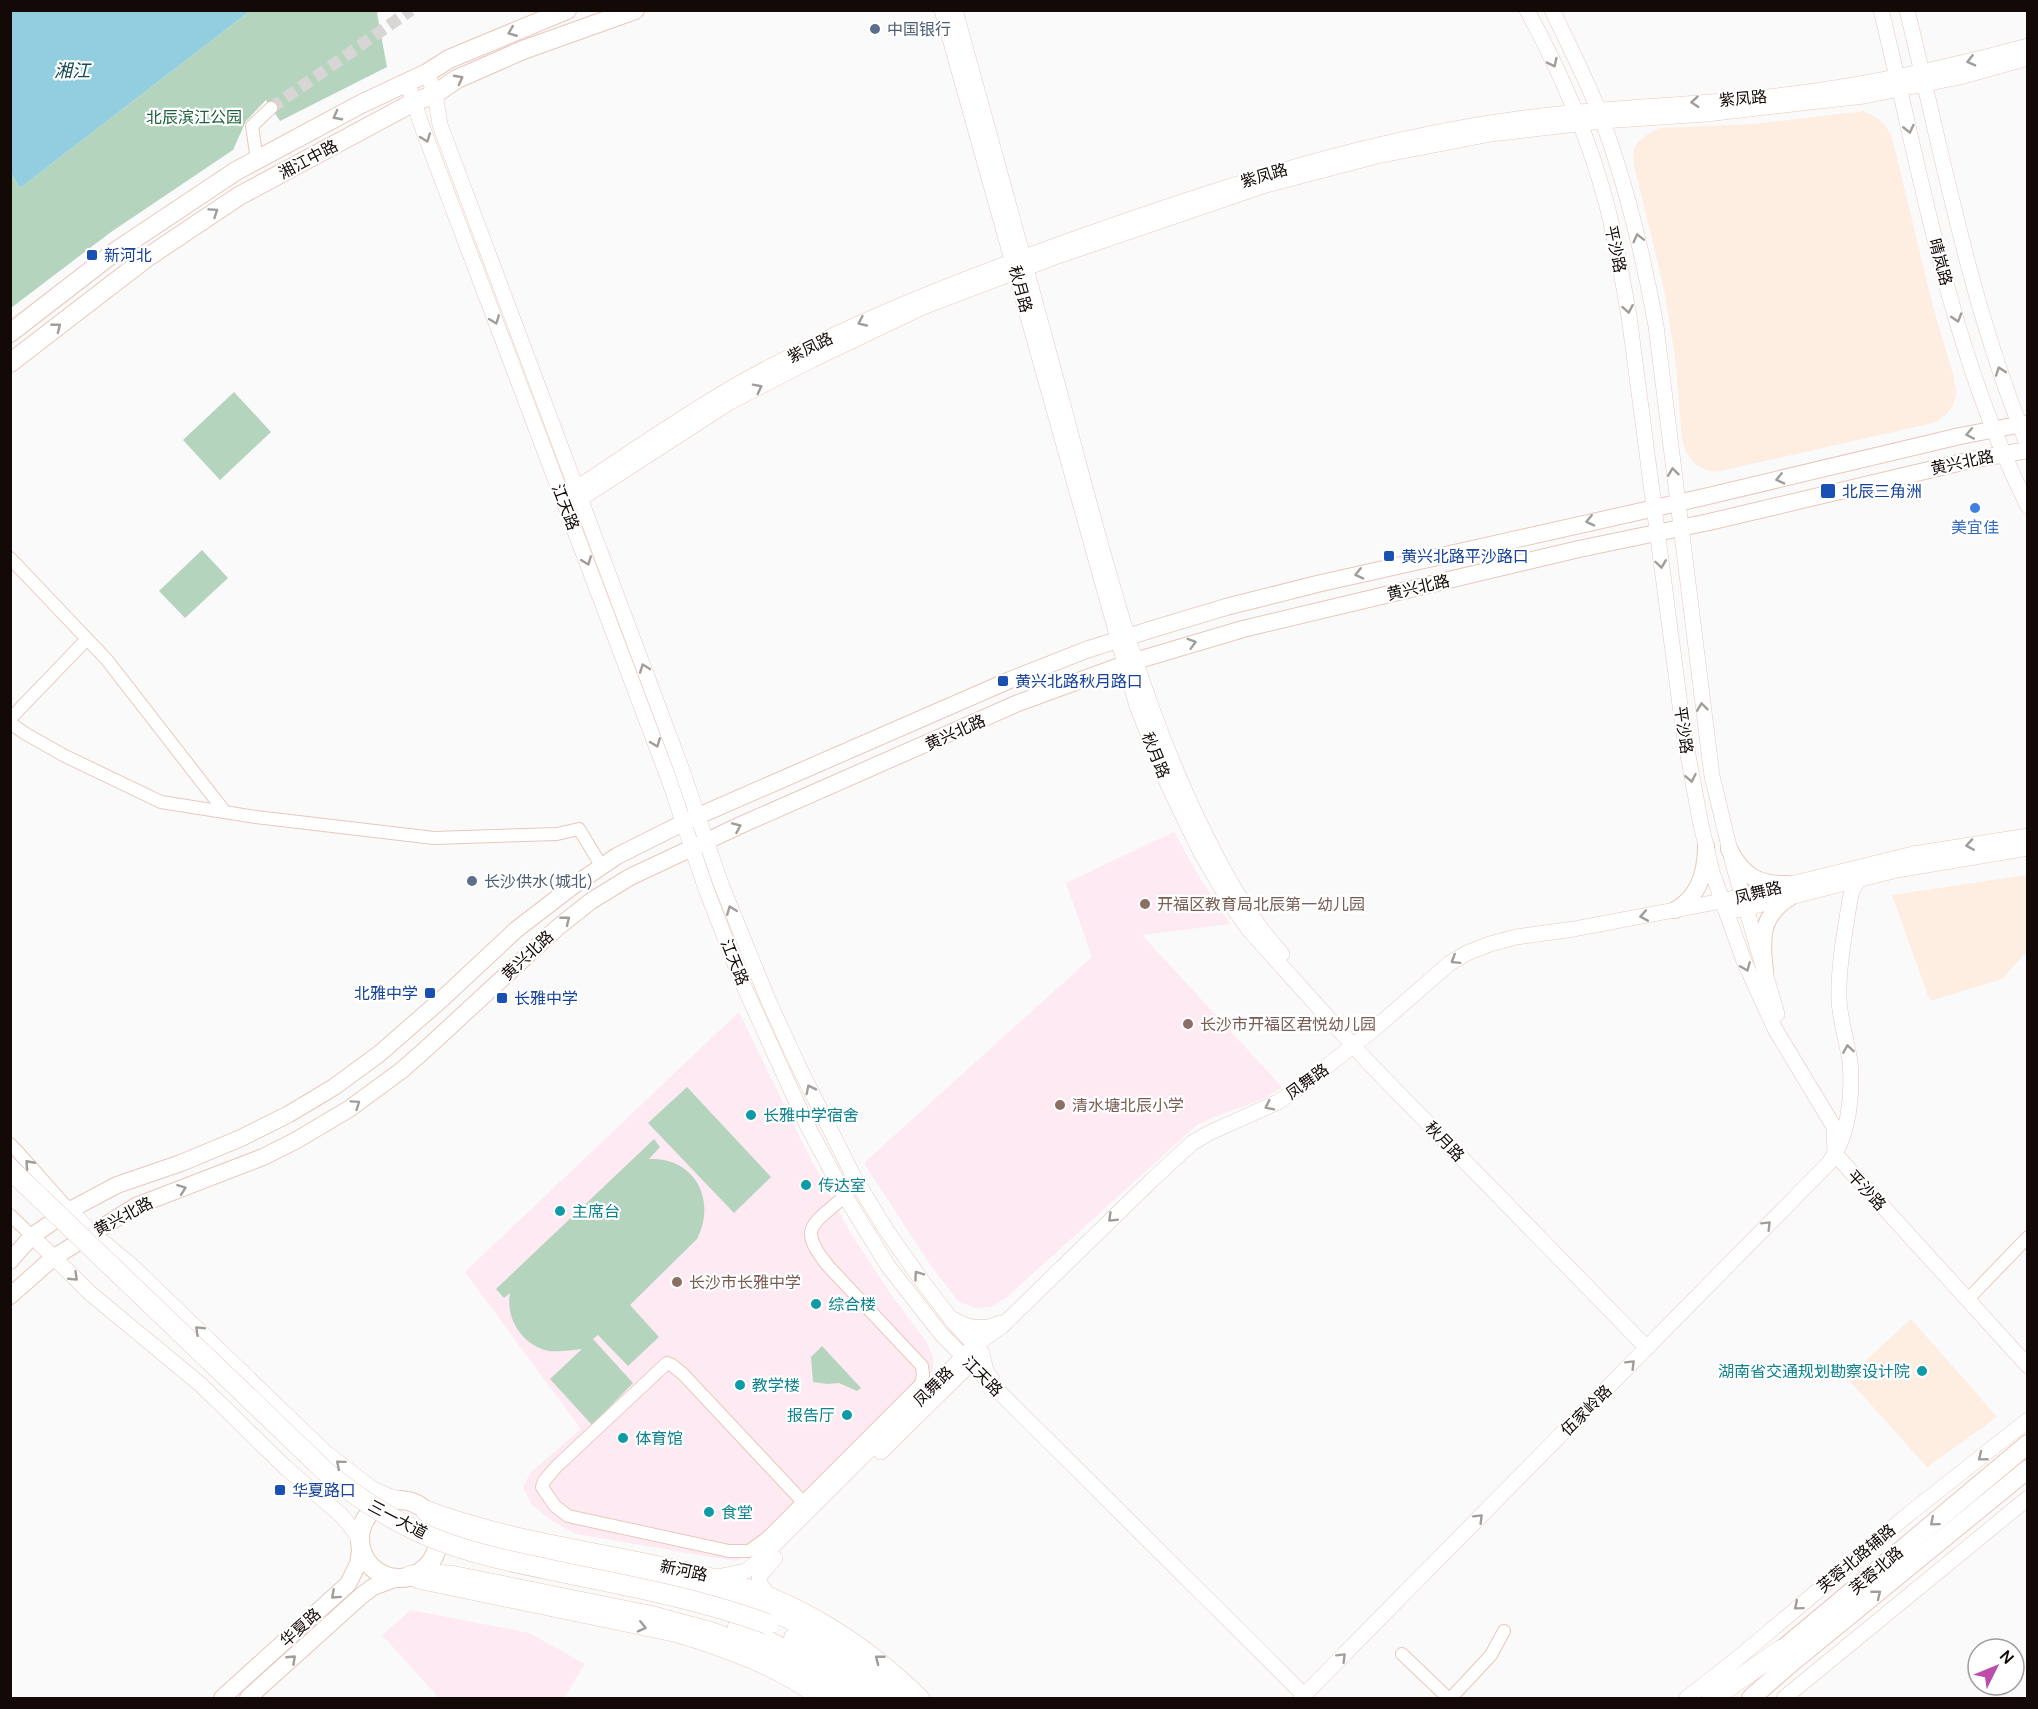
<svg xmlns="http://www.w3.org/2000/svg" width="2038" height="1709" font-family="Manrope,'Noto Sans SC',sans-serif">
  <rect width="100%" height="100%" fill="#fafafa"/>
  <g fill="#feede1">
    <path d="M1864,111L1876,117L1886,126L1892,137L1933,307L1953,374L1956,392L1954,403L1947,414L1936,422L1920,426L1716,472L1703,469L1695,464L1686,452L1682,439L1675,357L1664,289L1634,165L1633,152L1637,143L1648,134L1660,128L1754,124Z"/>
    <path d="M2027,875V951L2002,979L1930,1001L1892,895Z"/>
    <path d="M1911,1319L1997,1417L1927,1467L1847,1378Z"/>
  </g>
  <g fill="#feeaf2">
    <path d="M1174,832L1201,880L1230,924L1142,935L1282,1087L1263,1099L1219,1115L1198,1124L1190,1131L1006,1298L990,1307L975,1308L958,1301L929,1263L864,1163L1092,957L1066,883Z"/>
    <path d="M739,1012L806,1150L850,1232L892,1296L926,1341L933,1357V1368L927,1379L754,1554L735,1561L576,1534L552,1521L532,1505L523,1488L530,1473L581,1429L465,1272Z"/>
    <path d="M411,1610L529,1633L585,1664L564,1698H439L382,1635Z"/>
  </g>
  <g fill="#b5d4be">
    <path d="M250,11H379L377,13L387,67L280,121L266,100L246,121L233,150L111,232L11,308V173L20,188Z"/>
    <path d="M234,392L271,432L220,480L183,440Z"/>
    <path d="M202,550L228,578L185,618L159,591Z"/>
    <path d="M687,1087L771,1177L734,1213L648,1123Z"/>
    <path d="M654,1139L660,1147L649,1159C695,1157 717,1200 697,1239L630,1305L659,1337L628,1366L598,1335L593,1339L633,1383L592,1425L550,1379L582,1349C571,1350 560,1352 549,1351C523,1346 505,1319 510,1293L504,1298L496,1289Z"/>
    <path d="M822,1346L861,1388L857,1391L839,1383L827,1384L813,1382L811,1357Z"/>
  </g>
  <path fill="#92cedf" d="M11,10H250V11L20,188L11,173Z"/>
  <g fill="none" stroke-linecap="round" stroke-linejoin="round">
    <path stroke="#d7d6d5" stroke-width="12" stroke-dasharray="12 6" stroke-linecap="butt" d="M271,108L411,10"/>
    <defs>
      <g id="minor">
        <path d="M257,160L252,126L271,108"/>
        <path d="M10,558L107,660L225,812"/>
        <path d="M10,719L87,639"/>
        <path d="M10,723L26,734L65,756L161,802L256,817L434,838L557,834L579,829L602,867"/>
        <path d="M10,1144C31,1165 49,1189 70,1210"/>
        <path d="M10,1215L32,1236"/>
        <path d="M1968,1299L2028,1237"/>
        <path d="M803,1502L683,1374L672,1365L667,1363L557,1466L544,1481L542,1487L555,1506L568,1516L729,1551H749L767,1538L921,1384L923,1375L922,1366L829,1267C796,1227 813,1225 845,1196"/>
        <path d="M1402,1654L1448,1698"/>
        <path d="M1451,1698L1491,1655L1504,1631"/>
      </g>
      <g id="tertiary">
        <path d="M942,10L1137,706L1169,787L1200,851L1232,906L1249,930L1368,1062L1647,1348"/>
        <path d="M955,10C991,142 1028,273 1063,405C1102,550 1138,700 1206,836C1227,878 1250,919 1282,954"/>
        <path d="M1527,10C1560,71 1588,135 1606,202C1616,239 1622,278 1629,316L1683,728L1700,820L1712,872L1744,961L1775,1029L1834,1127L1835,1154L2028,1366"/>
        <path d="M1552,10C1569,45 1586,79 1600,114C1626,183 1643,254 1656,326L1712,776L1734,867L1777,1014"/>
        <path d="M1881,10C1922,176 1950,353 2028,506"/>
        <path d="M1907,10C1943,156 1970,306 2028,446"/>
        <path d="M427,73L435,94L440,125L682,770L721,884L769,1002L798,1065L855,1179L887,1231L922,1281L955,1324L982,1353L986,1371L992,1379"/>
        <path d="M407,82L424,132L668,777L706,889L742,982L807,1125L845,1196L888,1266L942,1335L1304,1695"/>
        <path d="M571,492C627,455 682,416 740,383C847,323 960,280 1074,239C1209,191 1343,147 1484,124C1583,107 1685,107 1785,95C1867,85 1947,68 2028,46"/>
        <path d="M574,503L730,402L814,359L923,307L1055,257L1266,185L1377,156L1491,134L1602,121L1706,114L1864,96L1960,77L2028,58"/>
        <path d="M1738,910L1897,870L2028,848"/>
        <path d="M70,1210L91,1232L132,1266L325,1452L371,1488L389,1496L409,1501"/>
        <path d="M32,1236L91,1294L200,1384L285,1467L342,1516L355,1532L361,1545"/>
        <path d="M955,1320C969,1329 984,1330 1000,1323"/>
        <path d="M881,1452L971,1363"/>
        <path d="M418,1505C514,1543 617,1551 716,1577C794,1597 865,1641 922,1698"/>
        <path d="M717,1577L746,1571L755,1564L975,1345L1002,1326L1152,1180L1192,1143L1209,1133L1278,1102L1303,1085L1373,1030L1450,963L1467,953L1490,944L1516,937L1574,929L1722,901L1913,854L2028,836"/>
        <path d="M418,1581L678,1635C727,1650 777,1668 818,1698"/>
        <path d="M768,1595L759,1582L760,1575L775,1558"/>
        <path d="M1301,1698L1829,1163C1849,1136 1853,1095 1850,1062C1847,1041 1840,1021 1839,999C1838,966 1845,932 1850,899L1852,891L1859,879"/>
        <path d="M1687,1698L1738,1658L1910,1513L2028,1420"/>
        <path d="M1784,1698L2028,1498"/>
      </g>
      <g id="secondary">
        <path d="M1729,849C1743,876 1758,885 1788,884"/>
        <path d="M1675,910C1699,897 1706,872 1706,846"/>
        <path d="M1765,971C1761,938 1760,915 1792,896"/>
        <path d="M10,1261L32,1236L70,1210L117,1185L181,1163L241,1138L289,1114L334,1087L379,1054L442,999L517,929L573,886L617,856L689,820L1010,680L1086,650L1156,628L1226,607L1317,584L1704,497L1960,436L2028,423"/>
        <path d="M10,1296L53,1258L136,1206L263,1157L295,1141L349,1109L402,1070L428,1047L557,928L591,901L630,877L743,824L1018,703L1125,664L1243,629L1579,549L1709,522L1971,460L2028,450"/>
        <path d="M222,1698L348,1584L358,1564L361,1545"/>
        <path d="M248,1698L361,1596L373,1587L400,1577"/>
      </g>
      <g id="primary">
        <path d="M10,333L116,251L236,171L361,104L427,73L449,59L567,10"/>
        <path d="M10,363L145,259L239,196L414,102L435,94L457,79L523,50L635,10"/>
        <circle cx="399" cy="1539" r="39"/>
        <path d="M1771,1659L2028,1444"/>
        <path d="M1751,1698L1791,1663L2028,1469"/>
      </g>
      <g id="trunk">
        <path d="M426,1511C464,1542 530,1550 577,1560C632,1571 687,1582 741,1599C801,1619 857,1656 903,1698"/>
        <path d="M410,1576L425,1574L453,1576L651,1616L710,1632L755,1648L774,1659L809,1678L840,1698"/>
        <path d="M738,1627C782,1646 821,1669 858,1698"/>
        <path d="M794,1638L834,1661L883,1698"/>
        <path d="M1712,1698L1781,1650"/>
      </g>
    </defs>
    <use href="#minor" stroke="#e8c8bc" stroke-width="14"/>
    <use href="#tertiary" stroke="#e8c8bc" stroke-width="16"/>
    <use href="#secondary" stroke="#e8c8bc" stroke-width="18"/>
    <use href="#primary" stroke="#e8c8bc" stroke-width="20"/>
    <use href="#trunk" stroke="#e8c8bc" stroke-width="21"/>
    <use href="#minor" stroke="#fff" stroke-width="12"/>
    <use href="#tertiary" stroke="#fff" stroke-width="15"/>
    <use href="#secondary" stroke="#fff" stroke-width="16"/>
    <use href="#primary" stroke="#fff" stroke-width="18"/>
    <use href="#trunk" stroke="#fff" stroke-width="20"/>
    <defs>
      <path id="trunk-bridge" d="M10,1169L326,1472C360,1500 397,1524 438,1540C482,1557 529,1565 575,1575C640,1588 705,1601 768,1624"/>
    </defs>
    <use href="#trunk-bridge" stroke="#e8c8bc" stroke-width="21" stroke-linecap="butt"/>
    <use href="#trunk-bridge" stroke="#fff" stroke-width="20"/>
  </g>
  <defs><path id="oneway-chevron" d="M-2-3.5L2.5 0L-2 3.5" fill="none" stroke-width="1.6" stroke-linecap="round" stroke-linejoin="round" transform="scale(1.5)"/></defs>
  <g stroke="#a19d9b">
    <use href="#oneway-chevron" transform="translate(512 32) rotate(158)"/>
    <use href="#oneway-chevron" transform="translate(1971 61) rotate(166)"/>
    <use href="#oneway-chevron" transform="translate(1553 63) rotate(64)"/>
    <use href="#oneway-chevron" transform="translate(459 79) rotate(-28)"/>
    <use href="#oneway-chevron" transform="translate(1695 102) rotate(175)"/>
    <use href="#oneway-chevron" transform="translate(337 116) rotate(152)"/>
    <use href="#oneway-chevron" transform="translate(1909 129) rotate(77)"/>
    <use href="#oneway-chevron" transform="translate(426 138) rotate(70)"/>
    <use href="#oneway-chevron" transform="translate(214 212) rotate(-34)"/>
    <use href="#oneway-chevron" transform="translate(1638 238) rotate(-104)"/>
    <use href="#oneway-chevron" transform="translate(1628 309) rotate(80)"/>
    <use href="#oneway-chevron" transform="translate(1957 318) rotate(73)"/>
    <use href="#oneway-chevron" transform="translate(495 320) rotate(69)"/>
    <use href="#oneway-chevron" transform="translate(862 322) rotate(155)"/>
    <use href="#oneway-chevron" transform="translate(57 327) rotate(-38)"/>
    <use href="#oneway-chevron" transform="translate(2000 371) rotate(-109)"/>
    <use href="#oneway-chevron" transform="translate(758 388) rotate(-27)"/>
    <use href="#oneway-chevron" transform="translate(1970 434) rotate(169)"/>
    <use href="#oneway-chevron" transform="translate(1673 472) rotate(-97)"/>
    <use href="#oneway-chevron" transform="translate(1780 479) rotate(167)"/>
    <use href="#oneway-chevron" transform="translate(1590 521) rotate(167)"/>
    <use href="#oneway-chevron" transform="translate(587 561) rotate(69)"/>
    <use href="#oneway-chevron" transform="translate(1661 564) rotate(82)"/>
    <use href="#oneway-chevron" transform="translate(1359 574) rotate(167)"/>
    <use href="#oneway-chevron" transform="translate(1192 643) rotate(-16)"/>
    <use href="#oneway-chevron" transform="translate(644 668) rotate(-110)"/>
    <use href="#oneway-chevron" transform="translate(1702 707) rotate(-97)"/>
    <use href="#oneway-chevron" transform="translate(656 743) rotate(69)"/>
    <use href="#oneway-chevron" transform="translate(1691 778) rotate(79)"/>
    <use href="#oneway-chevron" transform="translate(737 827) rotate(-24)"/>
    <use href="#oneway-chevron" transform="translate(1970 845) rotate(171)"/>
    <use href="#oneway-chevron" transform="translate(731 910) rotate(-111)"/>
    <use href="#oneway-chevron" transform="translate(1644 916) rotate(170)"/>
    <use href="#oneway-chevron" transform="translate(566 920) rotate(-39)"/>
    <use href="#oneway-chevron" transform="translate(1455 960) rotate(148)"/>
    <use href="#oneway-chevron" transform="translate(1746 967) rotate(68)"/>
    <use href="#oneway-chevron" transform="translate(1848 1049) rotate(-99)"/>
    <use href="#oneway-chevron" transform="translate(810 1089) rotate(-116)"/>
    <use href="#oneway-chevron" transform="translate(356 1104) rotate(-35)"/>
    <use href="#oneway-chevron" transform="translate(1269 1106) rotate(154)"/>
    <use href="#oneway-chevron" transform="translate(29 1164) rotate(-132)"/>
    <use href="#oneway-chevron" transform="translate(182 1189) rotate(-20)"/>
    <use href="#oneway-chevron" transform="translate(1112 1218) rotate(136)"/>
    <use href="#oneway-chevron" transform="translate(1767 1225) rotate(-45)"/>
    <use href="#oneway-chevron" transform="translate(918 1275) rotate(-125)"/>
    <use href="#oneway-chevron" transform="translate(74 1277) rotate(44)"/>
    <use href="#oneway-chevron" transform="translate(199 1330) rotate(-136)"/>
    <use href="#oneway-chevron" transform="translate(1631 1364) rotate(-45)"/>
    <use href="#oneway-chevron" transform="translate(1982 1457) rotate(141)"/>
    <use href="#oneway-chevron" transform="translate(340 1464) rotate(-140)"/>
    <use href="#oneway-chevron" transform="translate(1479 1518) rotate(-45)"/>
    <use href="#oneway-chevron" transform="translate(1934 1522) rotate(140)"/>
    <use href="#oneway-chevron" transform="translate(1877 1594) rotate(-39)"/>
    <use href="#oneway-chevron" transform="translate(335 1595) rotate(138)"/>
    <use href="#oneway-chevron" transform="translate(1798 1606) rotate(140)"/>
    <use href="#oneway-chevron" transform="translate(642 1627) rotate(13)"/>
    <use href="#oneway-chevron" transform="translate(1342 1657) rotate(-45)"/>
    <use href="#oneway-chevron" transform="translate(292 1659) rotate(-43)"/>
    <use href="#oneway-chevron" transform="translate(879 1659) rotate(-142)"/>
  </g>
  <g fill="#5c6f8a" stroke="#fff" stroke-width="2">
    <circle cx="875" cy="29" r="6"/>
    <circle cx="472" cy="881" r="6"/>
  </g>
  <g fill="#1a4fb4" stroke="#fff" stroke-width="2">
    <rect x="86" y="249" width="12" height="12" rx="3"/>
    <rect x="1820" y="483" width="16" height="16" rx="3"/>
    <rect x="1383" y="550" width="12" height="12" rx="3"/>
    <rect x="997" y="675" width="12" height="12" rx="3"/>
    <rect x="424" y="987" width="12" height="12" rx="3"/>
    <rect x="496" y="992" width="12" height="12" rx="3"/>
    <rect x="274" y="1484" width="12" height="12" rx="3"/>
  </g>
  <circle fill="#3f7fe0" stroke="#fff" stroke-width="2" cx="1975" cy="508" r="6"/>
  <g fill="#8d6e63" stroke="#fff" stroke-width="2">
    <circle cx="1145" cy="904" r="6"/>
    <circle cx="1188" cy="1024" r="6"/>
    <circle cx="1060" cy="1105" r="6"/>
    <circle cx="677" cy="1282" r="6"/>
  </g>
  <g fill="#0f9aa8" stroke="#fff" stroke-width="2">
    <circle cx="751" cy="1115" r="6"/>
    <circle cx="806" cy="1185" r="6"/>
    <circle cx="560" cy="1211" r="6"/>
    <circle cx="816" cy="1304" r="6"/>
    <circle cx="1922" cy="1371" r="6"/>
    <circle cx="740" cy="1385" r="6"/>
    <circle cx="847" cy="1415" r="6"/>
    <circle cx="623" cy="1438" r="6"/>
    <circle cx="709" cy="1512" r="6"/>
  </g>
  <g text-anchor="middle" stroke-width="4.5" stroke-linejoin="round" paint-order="stroke">
    <g font-size="16" fill="#4e5e75" stroke="#fff" text-anchor="start">
      <text x="887" y="35">中国银行</text>
      <text x="484" y="887">长沙供水(城北)</text>
    </g>
    <g font-size="16" fill="#130906" stroke="#fff">
      <text transform="translate(1743 98) rotate(-5)" y="6">紫凤路</text>
      <text transform="translate(308 159) rotate(-28)" y="6">湘江中路</text>
      <text transform="translate(1264 175) rotate(-16)" y="6">紫凤路</text>
      <text transform="translate(1616 249) rotate(78)" y="6">平沙路</text>
      <text transform="translate(1941 262) rotate(75)" y="6">晴岚路</text>
      <text transform="translate(1021 289) rotate(75)" y="6">秋月路</text>
      <text transform="translate(810 347) rotate(-26)" y="6">紫凤路</text>
      <text transform="translate(1962 462) rotate(-12)" y="6">黄兴北路</text>
      <text transform="translate(566 507) rotate(69)" y="6">江天路</text>
      <text transform="translate(1418 587) rotate(-13)" y="6">黄兴北路</text>
      <text transform="translate(1684 730) rotate(82)" y="6">平沙路</text>
      <text transform="translate(955 732) rotate(-24)" y="6">黄兴北路</text>
      <text transform="translate(1156 755) rotate(68)" y="6">秋月路</text>
      <text transform="translate(1758 892) rotate(-14)" y="6">凤舞路</text>
      <text transform="translate(527 955) rotate(-43)" y="6">黄兴北路</text>
      <text transform="translate(735 962) rotate(68)" y="6">江天路</text>
      <text transform="translate(1307 1081) rotate(-36)" y="6">凤舞路</text>
      <text transform="translate(1445 1141) rotate(46)" y="6">秋月路</text>
      <text transform="translate(1867 1190) rotate(47)" y="6">平沙路</text>
      <text transform="translate(123 1216) rotate(-28)" y="6">黄兴北路</text>
      <text transform="translate(983 1376) rotate(45)" y="6">江天路</text>
      <text transform="translate(933 1386) rotate(-45)" y="6">凤舞路</text>
      <text transform="translate(1586 1410) rotate(-45)" y="6">伍家岭路</text>
      <text transform="translate(398 1519) rotate(28)" y="6">三一大道</text>
      <text transform="translate(1856 1558) rotate(-40)" y="6">芙蓉北路辅路</text>
      <text transform="translate(684 1570) rotate(12)" y="6">新河路</text>
      <text transform="translate(1876 1570) rotate(-40)" y="6">芙蓉北路</text>
      <text transform="translate(300 1627) rotate(-42)" y="6">华夏路</text>
    </g>
    <g font-size="16" fill="#1b623a" stroke="#fff">
      <text x="194" y="123">北辰滨江公园</text>
    </g>
    <g font-size="16" fill="#164399" stroke="#fff" text-anchor="start">
      <text x="104" y="261">新河北</text>
      <text x="1842" y="497">北辰三角洲</text>
      <text x="1401" y="562">黄兴北路平沙路口</text>
      <text x="1015" y="687">黄兴北路秋月路口</text>
      <text x="418" y="999" text-anchor="end">北雅中学</text>
      <text x="514" y="1004">长雅中学</text>
      <text x="292" y="1496">华夏路口</text>
    </g>
    <g font-size="16" fill="#366cbe" stroke="#fff">
      <text x="1975" y="533">美宜佳</text>
    </g>
    <g font-size="16" fill="#785e54" stroke="#fff" text-anchor="start">
      <text x="1157" y="910">开福区教育局北辰第一幼儿园</text>
      <text x="1200" y="1030">长沙市开福区君悦幼儿园</text>
      <text x="1072" y="1111">清水塘北辰小学</text>
      <text x="689" y="1288">长沙市长雅中学</text>
    </g>
    <g font-size="16" fill="#0d838f" stroke="#fff" text-anchor="start">
      <text x="763" y="1121">长雅中学宿舍</text>
      <text x="818" y="1191">传达室</text>
      <text x="572" y="1217">主席台</text>
      <text x="828" y="1310">综合楼</text>
      <text x="1910" y="1377" text-anchor="end">湖南省交通规划勘察设计院</text>
      <text x="752" y="1391">教学楼</text>
      <text x="835" y="1421" text-anchor="end">报告厅</text>
      <text x="635" y="1444">体育馆</text>
      <text x="721" y="1518">食堂</text>
    </g>
    <g font-size="18" font-style="italic" fill="#154956" stroke="#fff">
      <text x="72" y="77">湘江</text>
    </g>
  </g>
  <rect width="2038" height="1709" fill="none" stroke="#130906" stroke-width="24"/>
  <g transform="translate(1996 1667) rotate(47)"><circle r="28" fill="#ffffff" stroke="#a19d9b" stroke-width="1.5"/>
  <path d="M0-4.5L10 22L0 15L-10 22Z" fill="#bd4daa"/>
  <text y="-9" font-size="16" font-weight="bold" text-anchor="middle" fill="#130906">N</text>
  </g>
</svg>
